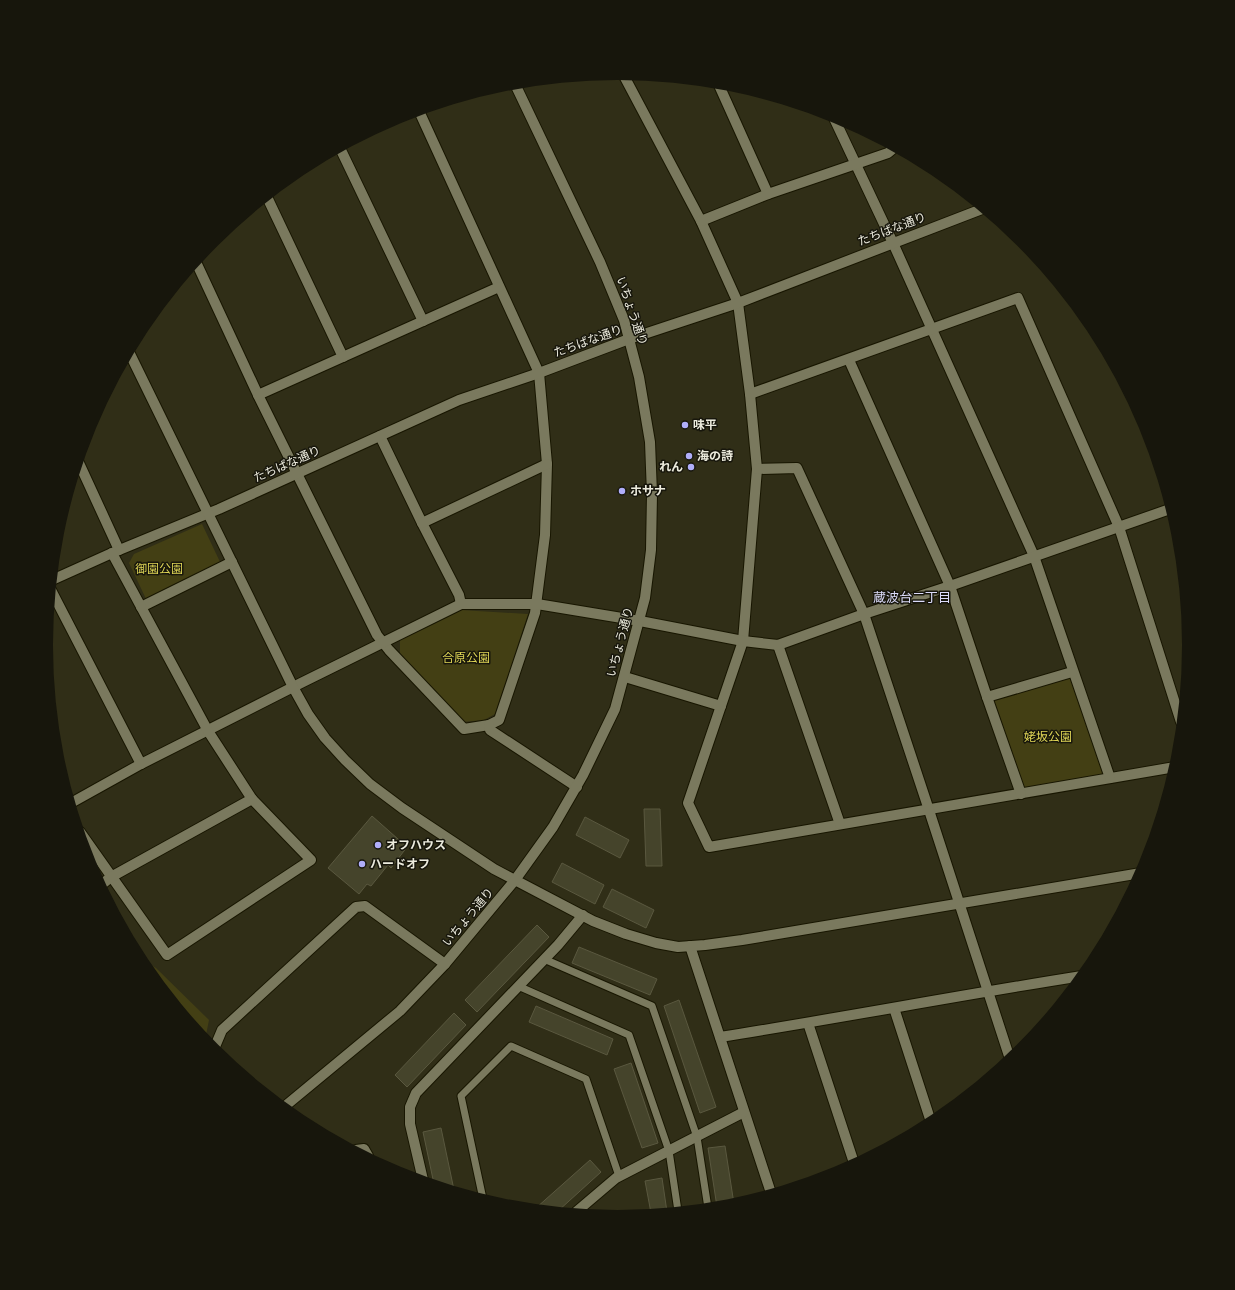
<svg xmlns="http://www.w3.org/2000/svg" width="1235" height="1290" font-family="'PT Sans Narrow','Noto Sans JP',sans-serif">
  <rect width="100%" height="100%" fill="#302e17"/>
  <g fill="#433f14">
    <path d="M202,524L221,564L147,601L129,563L134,554Z"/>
    <path d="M461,610L528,614L495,714L484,720L462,722L400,655V639Z"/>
    <path d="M1072,672L1110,778L1021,794L987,697Z"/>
    <path d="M140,958L156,968L209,1020L206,1035L204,1037Z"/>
  </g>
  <g fill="#45442b" stroke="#5a583f">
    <path d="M644,809H660L662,866H646Z"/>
    <path d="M372,816L407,847L391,868L388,865L371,886L367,884L359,894L328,868Z"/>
    <path d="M585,817L629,840L620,858L576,835Z"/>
    <path d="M562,863L604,885L595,904L552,882Z"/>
    <path d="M612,889L654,910L646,928L603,907Z"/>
    <path d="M537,925L549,937L477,1012L465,1000Z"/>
    <path d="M579,947L657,979L650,995L572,963Z"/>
    <path d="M679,1000L716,1107L700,1113L664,1006Z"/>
    <path d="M536,1006L613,1039L607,1055L529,1022Z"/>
    <path d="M454,1013L466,1025L407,1087L395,1075Z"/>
    <path d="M631,1063L658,1143L642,1148L614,1069Z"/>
    <path d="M441,1128L454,1190L434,1184L423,1132Z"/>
    <path d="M725,1146L734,1204L717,1207L708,1148Z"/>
    <path d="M590,1160L601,1172L558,1211L536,1208Z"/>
    <path d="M662,1178L667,1212L651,1213L645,1181Z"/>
  </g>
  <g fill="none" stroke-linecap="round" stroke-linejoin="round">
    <defs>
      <g id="service">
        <path d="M544,959L652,1006L697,1137L708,1208"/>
        <path d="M518,986L629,1035L669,1151L678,1211"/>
        <path d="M483,1199L461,1096L511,1046L586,1079L619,1176"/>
      </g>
      <g id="minor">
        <path d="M623,74L701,221L738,303L750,394L757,469L743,641L688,803L709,847L1175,767"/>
        <path d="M718,83L768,194"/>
        <path d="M833,116L893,243L1034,556L1110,778"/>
        <path d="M340,148L423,321"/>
        <path d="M267,197L343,357"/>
        <path d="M701,221L768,194L888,153L894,148"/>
        <path d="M196,262L258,395L377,635L389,650L464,729L489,725L499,720L535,613L545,535L547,464L539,373L419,111"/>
        <path d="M849,360L950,586L987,697L1021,794"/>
        <path d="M750,394L1018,298L1119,527L1181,722"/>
        <path d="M258,395L499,287"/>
        <path d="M380,436L422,523L459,595L461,604"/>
        <path d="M79,463L119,550"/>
        <path d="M757,469L797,468L864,614L926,801L1010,1059"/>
        <path d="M422,523L547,464"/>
        <path d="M52,580L112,553L219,509L459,400L539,373L629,339L738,303L982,209"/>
        <path d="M51,590L141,764"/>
        <path d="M141,607L232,562"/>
        <path d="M778,645L840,824"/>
        <path d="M625,677L721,706"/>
        <path d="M987,697L1072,672"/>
        <path d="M489,725L490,730L577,787"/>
        <path d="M71,803L141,764L301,683L461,604H537L640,621L743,641L778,645L864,614L950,586L1170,509"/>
        <path d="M80,832L167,955L311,860L252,799L208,731L112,553"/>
        <path d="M101,885L111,877L252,799"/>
        <path d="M690,946L771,1193"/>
        <path d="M894,1008L931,1122"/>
        <path d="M808,1023L854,1163"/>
        <path d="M720,1037C841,1018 961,995 1082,976"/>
        <path d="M214,1049L222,1030L356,907L365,906L445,964"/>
        <path d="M356,1150L364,1149L368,1156"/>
        <path d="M423,1180L410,1124V1107L416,1093L558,945L583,915"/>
        <path d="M576,1212L616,1178L744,1112"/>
      </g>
      <g id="tertiary">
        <path d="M129,352L293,687L308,714L325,738L345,760L370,784L402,808L494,869L593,921L626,934L656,943L678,947L705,945L742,940L1141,873"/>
        <path d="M284,1107L400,1011L445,964L515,880L553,827L583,775L615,709L645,598L651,550L652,494L650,442L639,377L624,320L600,262L515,84"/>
      </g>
    </defs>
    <use href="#service" stroke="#181601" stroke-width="9"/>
    <use href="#minor" stroke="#181601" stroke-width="12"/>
    <use href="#tertiary" stroke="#181601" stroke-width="12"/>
    <use href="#service" stroke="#7a795e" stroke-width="7"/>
    <use href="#minor" stroke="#7a795e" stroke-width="10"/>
    <use href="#tertiary" stroke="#7a795e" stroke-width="10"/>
  </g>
  <g fill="#b0aefa" stroke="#17160c" stroke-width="1.5">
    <circle cx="685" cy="425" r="4"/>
    <circle cx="689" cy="456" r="4"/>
    <circle cx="691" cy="467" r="4"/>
    <circle cx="622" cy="491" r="4"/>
    <circle cx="378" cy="845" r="4"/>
    <circle cx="362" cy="864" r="4"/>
  </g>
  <g text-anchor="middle" stroke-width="3" stroke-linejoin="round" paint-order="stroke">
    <g font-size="12" fill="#ecebdd" stroke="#17160c">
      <text transform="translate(892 229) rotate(-21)" y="4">たちばな通り</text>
      <text transform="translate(632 311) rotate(71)" y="4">いちょう通り</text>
      <text transform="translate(588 341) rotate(-20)" y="4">たちばな通り</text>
      <text transform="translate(287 464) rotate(-24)" y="4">たちばな通り</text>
      <text transform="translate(620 642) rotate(-75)" y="4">いちょう通り</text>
      <text transform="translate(468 917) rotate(-50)" y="4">いちょう通り</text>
    </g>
    <g font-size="12" font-weight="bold" fill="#ecebdd" stroke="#17160c" text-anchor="start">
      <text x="693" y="429">味平</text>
      <text x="697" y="460">海の詩</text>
      <text x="683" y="471" text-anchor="end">れん</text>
      <text x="630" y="495">ホサナ</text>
      <text x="386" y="849">オフハウス</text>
      <text x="370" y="868">ハードオフ</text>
    </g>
    <g font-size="12" fill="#ded455" stroke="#17160c">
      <text x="159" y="573">御園公園</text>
      <text x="466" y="662">合原公園</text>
      <text x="1048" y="741">姥坂公園</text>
    </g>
    <g font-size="13" fill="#dbdbf9" stroke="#17160c">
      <text x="912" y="602">蔵波台二丁目</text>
    </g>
  </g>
  <path d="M0 0H1235V1290H0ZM617 80H618A564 564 0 0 1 1182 644V646A564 564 0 0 1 618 1210H617A564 564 0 0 1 53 646V644A564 564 0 0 1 617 80Z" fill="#17160c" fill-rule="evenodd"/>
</svg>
